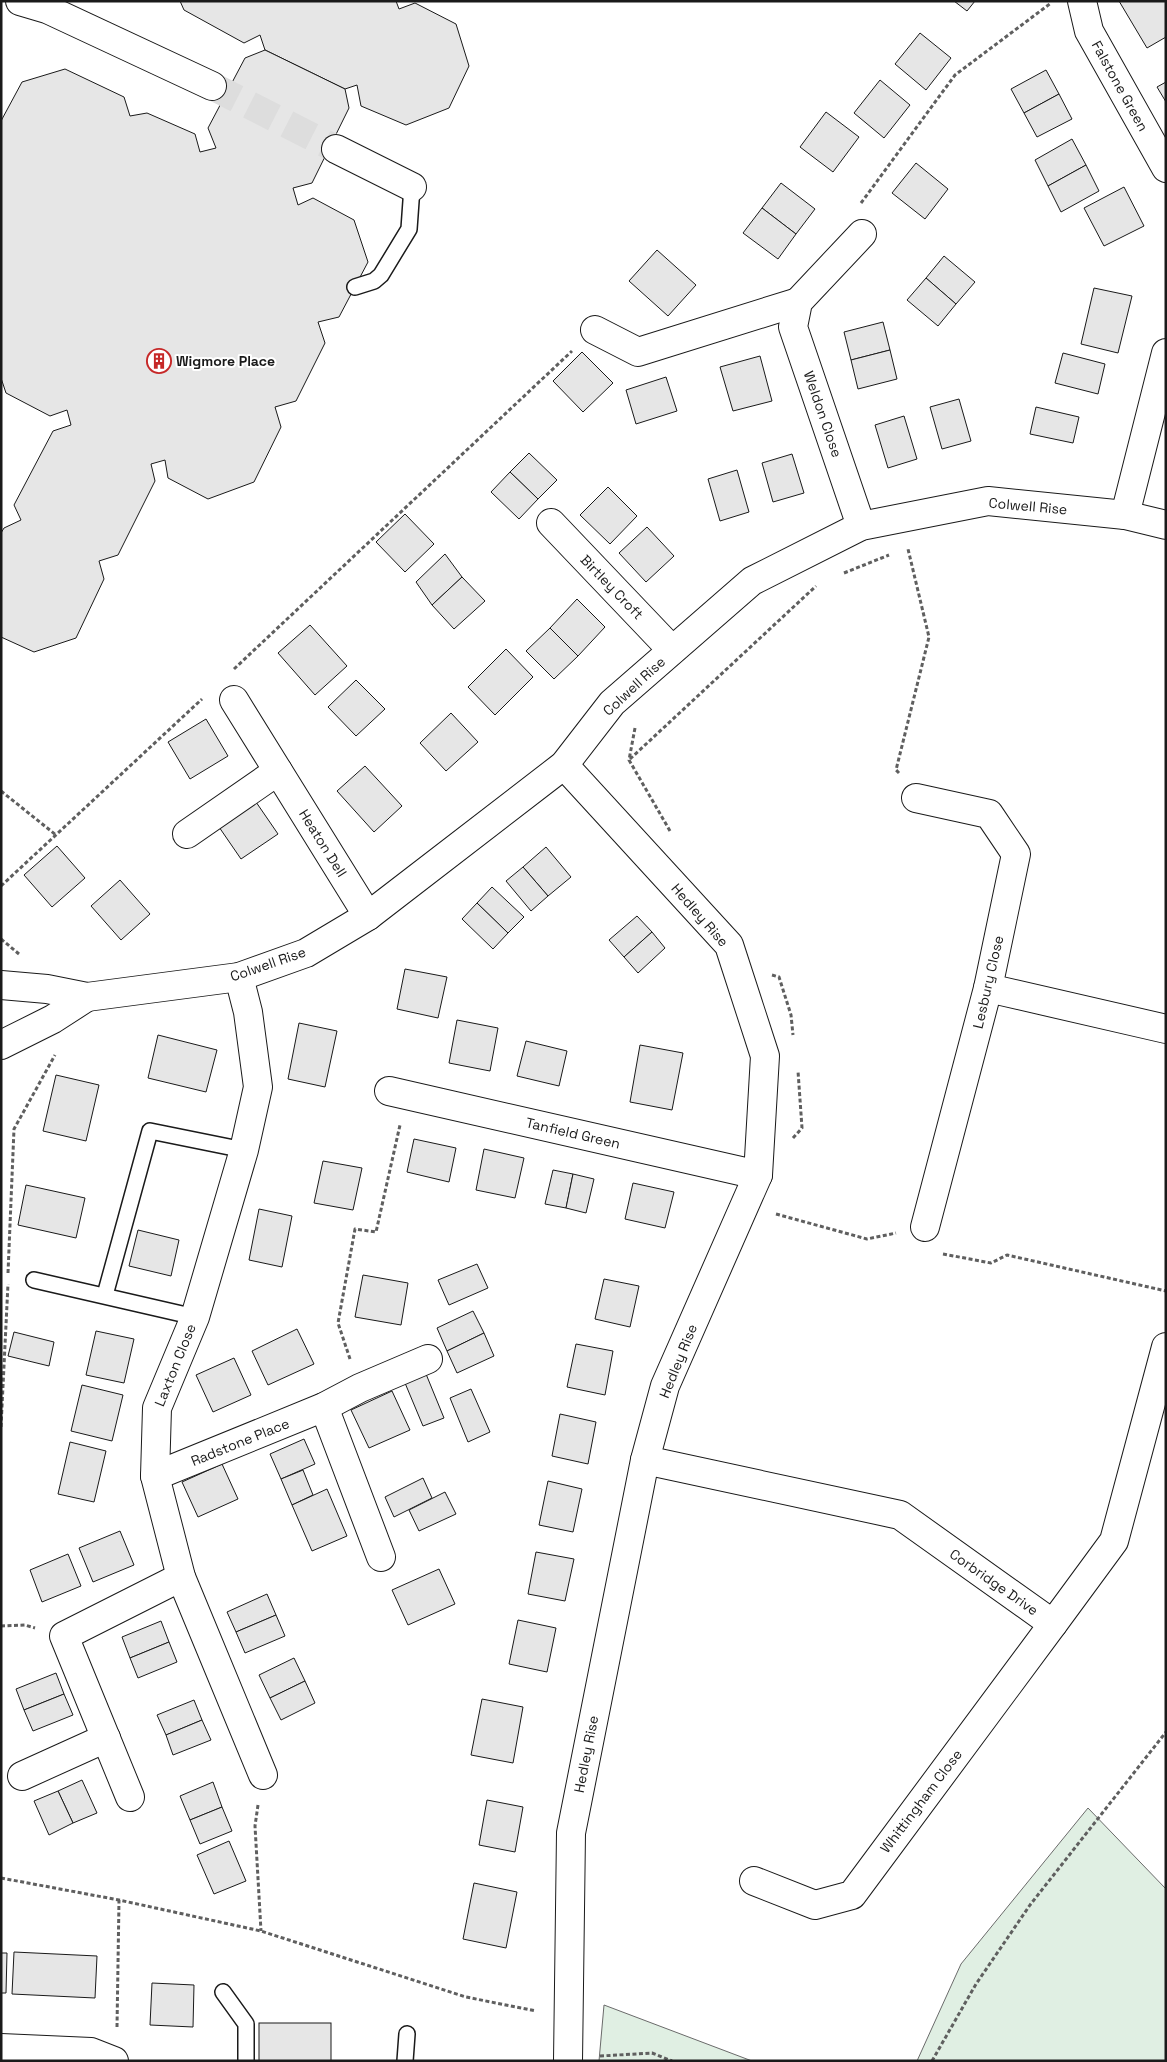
<svg xmlns="http://www.w3.org/2000/svg" width="1167" height="2062" font-family="'Space Grotesk',sans-serif">
  <rect width="100%" height="100%" fill="#fff"/>
  <g fill="#e0efe3" stroke="#6a6a6a">
    <path d="M1088,1808L1166,1889V2061H917L961,1964Z"/>
    <path d="M604,2005L752,2061H599Z"/>
  </g>
  <g fill="#e6e6e6" stroke="#1a1a1a">
    <path d="M180,1H396L399,9L415,3L456,24L469,66L449,108L406,125L361,106L357,85L345,89L265,50L260,35L244,43L184,10Z"/>
    <path d="M954,1H975L967,11Z"/>
    <path d="M1119,1H1166V37L1147,48Z"/>
    <path d="M920,33L951,58L926,90L895,64Z"/>
    <path d="M265,50L345,89L349,108L312,183L293,188L298,205L313,198L354,220L368,262L339,317L318,322L325,343L296,401L275,407L281,427L254,482L208,499L168,478L165,460L151,464L155,481L118,555L99,561L104,579L76,638L34,652L1,637V533L4,528L21,520L14,505L53,431L71,425L67,410L50,416L6,393L1,378V121L22,82L65,69L124,97L130,116L147,113L195,134L200,152L216,148L208,128L245,58Z"/>
    <path d="M1046,70L1059,94L1024,113L1011,89Z"/>
    <path d="M880,80L910,105L884,138L854,113Z"/>
    <path d="M1166,82V102L1157,87Z"/>
    <path d="M1059,94L1072,119L1037,137L1024,113Z"/>
    <path d="M826,112L859,137L833,172L800,147Z"/>
    <path d="M1072,139L1086,165L1048,186L1035,160Z"/>
    <path d="M916,163L948,189L925,219L892,193Z"/>
    <path d="M1086,165L1099,191L1061,212L1048,186Z"/>
    <path d="M781,183L815,209L796,234L762,208Z"/>
    <path d="M1124,187L1144,226L1104,246L1084,208Z"/>
    <path d="M762,208L796,234L778,259L743,233Z"/>
    <path d="M657,250L696,285L668,316L629,281Z"/>
    <path d="M944,256L975,282L956,304L926,278Z"/>
    <path d="M926,278L956,304L938,326L907,300Z"/>
    <path d="M1094,288L1132,296L1118,353L1081,344Z"/>
    <path d="M883,322L890,350L851,360L844,332Z"/>
    <path d="M890,350L897,379L858,389L851,360Z"/>
    <path d="M582,352L613,383L583,412L553,381Z"/>
    <path d="M1063,353L1105,364L1098,394L1055,383Z"/>
    <path d="M760,356L772,401L733,411L720,367Z"/>
    <path d="M666,377L677,411L636,424L626,390Z"/>
    <path d="M959,399L971,441L942,449L930,407Z"/>
    <path d="M1036,407L1079,417L1073,443L1030,434Z"/>
    <path d="M904,416L917,459L888,468L875,425Z"/>
    <path d="M529,453L557,480L538,499L510,472Z"/>
    <path d="M792,454L804,493L773,502L762,463Z"/>
    <path d="M737,470L749,512L720,521L708,479Z"/>
    <path d="M510,472L538,499L519,519L491,492Z"/>
    <path d="M608,487L637,516L610,544L580,515Z"/>
    <path d="M405,514L434,544L405,572L376,542Z"/>
    <path d="M647,527L674,556L646,582L619,553Z"/>
    <path d="M445,554L462,577L432,605L416,582Z"/>
    <path d="M462,577L485,601L454,629L432,605Z"/>
    <path d="M577,599L605,627L578,656L550,628Z"/>
    <path d="M310,625L347,666L315,695L278,653Z"/>
    <path d="M550,628L578,656L554,679L526,651Z"/>
    <path d="M506,649L533,677L495,715L468,687Z"/>
    <path d="M356,680L385,709L356,736L328,707Z"/>
    <path d="M451,713L478,742L446,771L420,743Z"/>
    <path d="M206,719L228,756L190,779L168,742Z"/>
    <path d="M365,766L402,806L374,832L337,791Z"/>
    <path d="M256,802L278,834L241,859L219,827Z"/>
    <path d="M57,846L85,878L52,907L24,875Z"/>
    <path d="M546,847L571,877L548,896L523,867Z"/>
    <path d="M523,867L548,896L531,911L506,881Z"/>
    <path d="M120,880L150,914L121,940L91,906Z"/>
    <path d="M492,887L524,917L508,933L477,903Z"/>
    <path d="M477,903L508,933L493,949L462,919Z"/>
    <path d="M637,916L652,932L624,957L609,940Z"/>
    <path d="M652,932L665,948L638,973L624,957Z"/>
    <path d="M405,969L447,977L438,1018L397,1009Z"/>
    <path d="M457,1020L498,1028L490,1071L449,1063Z"/>
    <path d="M299,1023L337,1031L325,1087L288,1079Z"/>
    <path d="M158,1035L217,1050L206,1092L148,1078Z"/>
    <path d="M526,1041L567,1051L559,1086L517,1076Z"/>
    <path d="M640,1045L683,1053L672,1110L630,1102Z"/>
    <path d="M56,1075L99,1085L86,1141L43,1131Z"/>
    <path d="M414,1139L456,1148L449,1182L407,1172Z"/>
    <path d="M484,1149L524,1158L515,1198L476,1190Z"/>
    <path d="M323,1161L362,1168L353,1210L314,1203Z"/>
    <path d="M553,1170L573,1174L566,1208L545,1204Z"/>
    <path d="M573,1174L594,1179L586,1213L566,1208Z"/>
    <path d="M633,1183L674,1192L665,1228L625,1219Z"/>
    <path d="M26,1185L85,1198L76,1238L18,1225Z"/>
    <path d="M259,1209L292,1216L282,1267L249,1260Z"/>
    <path d="M138,1230L179,1240L171,1276L129,1266Z"/>
    <path d="M477,1264L488,1288L449,1305L438,1280Z"/>
    <path d="M363,1275L408,1283L401,1325L355,1317Z"/>
    <path d="M604,1279L639,1286L630,1327L595,1319Z"/>
    <path d="M473,1311L484,1333L447,1351L437,1328Z"/>
    <path d="M297,1329L314,1364L268,1385L252,1351Z"/>
    <path d="M96,1331L134,1339L124,1383L86,1375Z"/>
    <path d="M14,1332L54,1342L49,1366L8,1356Z"/>
    <path d="M484,1333L494,1356L457,1373L447,1351Z"/>
    <path d="M576,1344L613,1351L605,1395L567,1387Z"/>
    <path d="M234,1358L251,1395L213,1412L196,1375Z"/>
    <path d="M426,1374L444,1418L423,1426L405,1383Z"/>
    <path d="M82,1385L123,1395L112,1441L71,1431Z"/>
    <path d="M471,1389L490,1432L468,1442L450,1398Z"/>
    <path d="M392,1391L410,1430L369,1448L351,1410Z"/>
    <path d="M560,1414L596,1422L588,1464L552,1456Z"/>
    <path d="M304,1439L315,1464L281,1479L270,1454Z"/>
    <path d="M70,1442L106,1451L94,1502L58,1494Z"/>
    <path d="M222,1464L238,1499L198,1517L182,1482Z"/>
    <path d="M303,1470L313,1495L292,1505L281,1479Z"/>
    <path d="M423,1478L432,1498L394,1517L385,1497Z"/>
    <path d="M548,1481L582,1489L573,1532L539,1525Z"/>
    <path d="M327,1489L347,1536L312,1551L292,1505Z"/>
    <path d="M445,1492L456,1514L419,1531L409,1510Z"/>
    <path d="M120,1531L134,1565L93,1582L79,1548Z"/>
    <path d="M536,1552L574,1559L565,1601L528,1594Z"/>
    <path d="M68,1554L81,1586L42,1602L30,1570Z"/>
    <path d="M439,1569L455,1604L408,1625L392,1590Z"/>
    <path d="M267,1594L276,1615L236,1632L227,1612Z"/>
    <path d="M276,1615L285,1636L245,1653L236,1632Z"/>
    <path d="M518,1620L556,1628L547,1672L509,1664Z"/>
    <path d="M161,1621L169,1642L130,1658L122,1637Z"/>
    <path d="M169,1642L177,1662L138,1678L130,1658Z"/>
    <path d="M294,1658L305,1681L270,1698L259,1675Z"/>
    <path d="M56,1673L64,1694L24,1710L16,1689Z"/>
    <path d="M305,1681L315,1703L281,1720L270,1698Z"/>
    <path d="M64,1694L73,1715L33,1731L24,1710Z"/>
    <path d="M482,1699L523,1707L513,1763L471,1755Z"/>
    <path d="M194,1700L202,1720L166,1735L157,1715Z"/>
    <path d="M202,1720L211,1740L173,1755L166,1735Z"/>
    <path d="M82,1780L97,1813L73,1823L58,1791Z"/>
    <path d="M213,1782L222,1807L190,1820L180,1796Z"/>
    <path d="M58,1791L73,1823L49,1835L34,1801Z"/>
    <path d="M487,1800L523,1807L515,1852L479,1845Z"/>
    <path d="M222,1807L232,1831L200,1844L190,1820Z"/>
    <path d="M229,1841L246,1881L214,1894L197,1855Z"/>
    <path d="M474,1883L517,1892L506,1948L463,1939Z"/>
    <path d="M14,1952L97,1956L95,1998L12,1994Z"/>
    <path d="M1,1953H7L6,1993H1Z"/>
    <path d="M152,1983L194,1985L193,2027L150,2025Z"/>
    <rect x="259" y="2023" width="72" height="38"/>
  </g>
  <g fill="none" stroke-linecap="round" stroke-linejoin="round">
    <path stroke="#ddd" stroke-width="28" stroke-dasharray="28 14" stroke-linecap="butt" d="M212,86L336,149"/>
    <defs>
      <g id="service">
        <path d="M355,287L374,281L381,275L409,229L412,187"/>
        <path d="M34,1280L195,1317"/>
        <path d="M105,1295L150,1131L244,1150"/>
        <path d="M223,1992L246,2024V2061"/>
        <path d="M405,2061L407,2034"/>
      </g>
      <g id="minor">
        <path d="M20,1L47,9L212,86"/>
        <path d="M1082,1L1089,31L1166,168"/>
        <path d="M336,149L412,187"/>
        <path d="M595,330L638,352L798,302"/>
        <path d="M1125,515L1166,353"/>
        <path d="M551,523L672,650"/>
        <path d="M861,526L793,327L798,302L862,234"/>
        <path d="M234,700L368,916"/>
        <path d="M916,798L989,814L1016,854L988,988L925,1227"/>
        <path d="M187,834L278,771"/>
        <path d="M239,977L248,1012L258,1087L244,1150L195,1317L157,1408L155,1476L181,1577L263,1775"/>
        <path d="M1,985L47,989L87,997L239,977L306,953L368,916L564,765L612,703L752,581L861,526L988,501L1125,515L1166,525"/>
        <path d="M988,988L1166,1029"/>
        <path d="M1,1045L53,1019L87,997"/>
        <path d="M389,1091L758,1175"/>
        <path d="M324,1407L381,1557"/>
        <path d="M645,1460L900,1515L1053,1624L1114,1541L1166,1347"/>
        <path d="M155,1476L324,1407L360,1388L428,1359"/>
        <path d="M22,1776L106,1738"/>
        <path d="M130,1797L64,1636L181,1577"/>
        <path d="M754,1881L815,1905L852,1895L1053,1624"/>
        <path d="M1,2048L91,2052L114,2061"/>
      </g>
      <path id="tertiary" d="M564,765L729,945L765,1056L758,1175L665,1386L645,1460L571,1833L568,2061"/>
    </defs>
    <use href="#service" stroke="#1a1a1a" stroke-width="18"/>
    <use href="#minor" stroke="#1a1a1a" stroke-width="30"/>
    <use href="#tertiary" stroke="#1a1a1a" stroke-width="30"/>
    <g stroke="#5f5f5f" stroke-width="3" stroke-dasharray="4 2.5" stroke-linecap="butt">
      <path d="M861,203L955,75L1051,3"/>
      <path d="M844,573L889,555"/>
      <path d="M234,669L572,351"/>
      <path d="M635,728L629,760L670,831"/>
      <path d="M630,759L816,586"/>
      <path d="M899,773L896,770L929,637L908,549"/>
      <path d="M1,791L56,835"/>
      <path d="M1,886L202,699"/>
      <path d="M1,939L19,954"/>
      <path d="M772,975L779,977L791,1015L793,1035"/>
      <path d="M793,1138L802,1128L798,1071"/>
      <path d="M776,1214L867,1239L896,1233"/>
      <path d="M943,1254L991,1263L1007,1255L1166,1291"/>
      <path d="M8,1273L14,1129L55,1055"/>
      <path d="M350,1359L338,1323L355,1229L376,1232L400,1125"/>
      <path d="M1,1427L8,1284"/>
      <path d="M1,1626L25,1625L35,1628"/>
      <path d="M258,1805L255,1826L261,1931"/>
      <path d="M1,1878L119,1900L261,1931L466,1997L536,2011"/>
      <path d="M117,2027L119,1900"/>
      <path d="M600,2056L652,2053L672,2061"/>
      <path d="M932,2061L976,1984L1030,1905L1166,1732"/>
    </g>
    <use href="#service" stroke="#fff" stroke-width="15"/>
    <use href="#minor" stroke="#fff" stroke-width="28"/>
    <use href="#tertiary" stroke="#fff" stroke-width="28"/>
  </g>
  <defs>
    <symbol id="building-ring" viewBox="-11 -11 22 22"><circle r="9.5" fill="#fff" stroke="#c62828" stroke-width="1.5"/><path d="M-4-6H4V6H1V3H-1V6H-4ZM-2.5-4.3h1.7v1.8h-1.7ZM.8-4.3h1.7v1.8H.8ZM-2.5-1h1.7V.8h-1.7ZM.8-1h1.7V.8H.8Z" fill="#c62828"/></symbol>
  </defs>
  <g fill-rule="evenodd">
    <use href="#building-ring" x="145" y="347" width="28" height="28"/>
  </g>
  <g text-anchor="middle" stroke-width="4" stroke-linejoin="round" paint-order="stroke">
    <g font-size="14" fill="#1a1a1a" stroke="#fff">
      <text transform="translate(1120 86) rotate(61)" y="5">Falstone Green</text>
      <text transform="translate(823 414) rotate(71)" y="5">Weldon Close</text>
      <text transform="translate(1028 506) rotate(5)" y="5">Colwell Rise</text>
      <text transform="translate(612 587) rotate(46)" y="5">Birtley Croft</text>
      <text transform="translate(634 686) rotate(-43)" y="5">Colwell Rise</text>
      <text transform="translate(323 843) rotate(58)" y="5">Heaton Dell</text>
      <text transform="translate(700 915) rotate(49)" y="5">Hedley Rise</text>
      <text transform="translate(268 964) rotate(-19)" y="5">Colwell Rise</text>
      <text transform="translate(988 982) rotate(-77)" y="5">Lesbury Close</text>
      <text transform="translate(573 1133) rotate(13)" y="5">Tanfield Green</text>
      <text transform="translate(678 1361) rotate(-68)" y="5">Hedley Rise</text>
      <text transform="translate(175 1365) rotate(-68)" y="5">Laxton Close</text>
      <text transform="translate(240 1442) rotate(-22)" y="5">Radstone Place</text>
      <text transform="translate(994 1582) rotate(35)" y="5">Corbridge Drive</text>
      <text transform="translate(586 1754) rotate(-79)" y="5">Hedley Rise</text>
      <text transform="translate(921 1801) rotate(-53)" y="5">Whittingham Close</text>
    </g>
    <g font-size="14" font-weight="bold" fill="#1a1a1a" stroke="#fff" text-anchor="start">
      <text x="176" y="366">Wigmore Place</text>
    </g>
  </g>
  <rect width="1167" height="2062" fill="none" stroke="#1a1a1a" stroke-width="5"/>
</svg>
